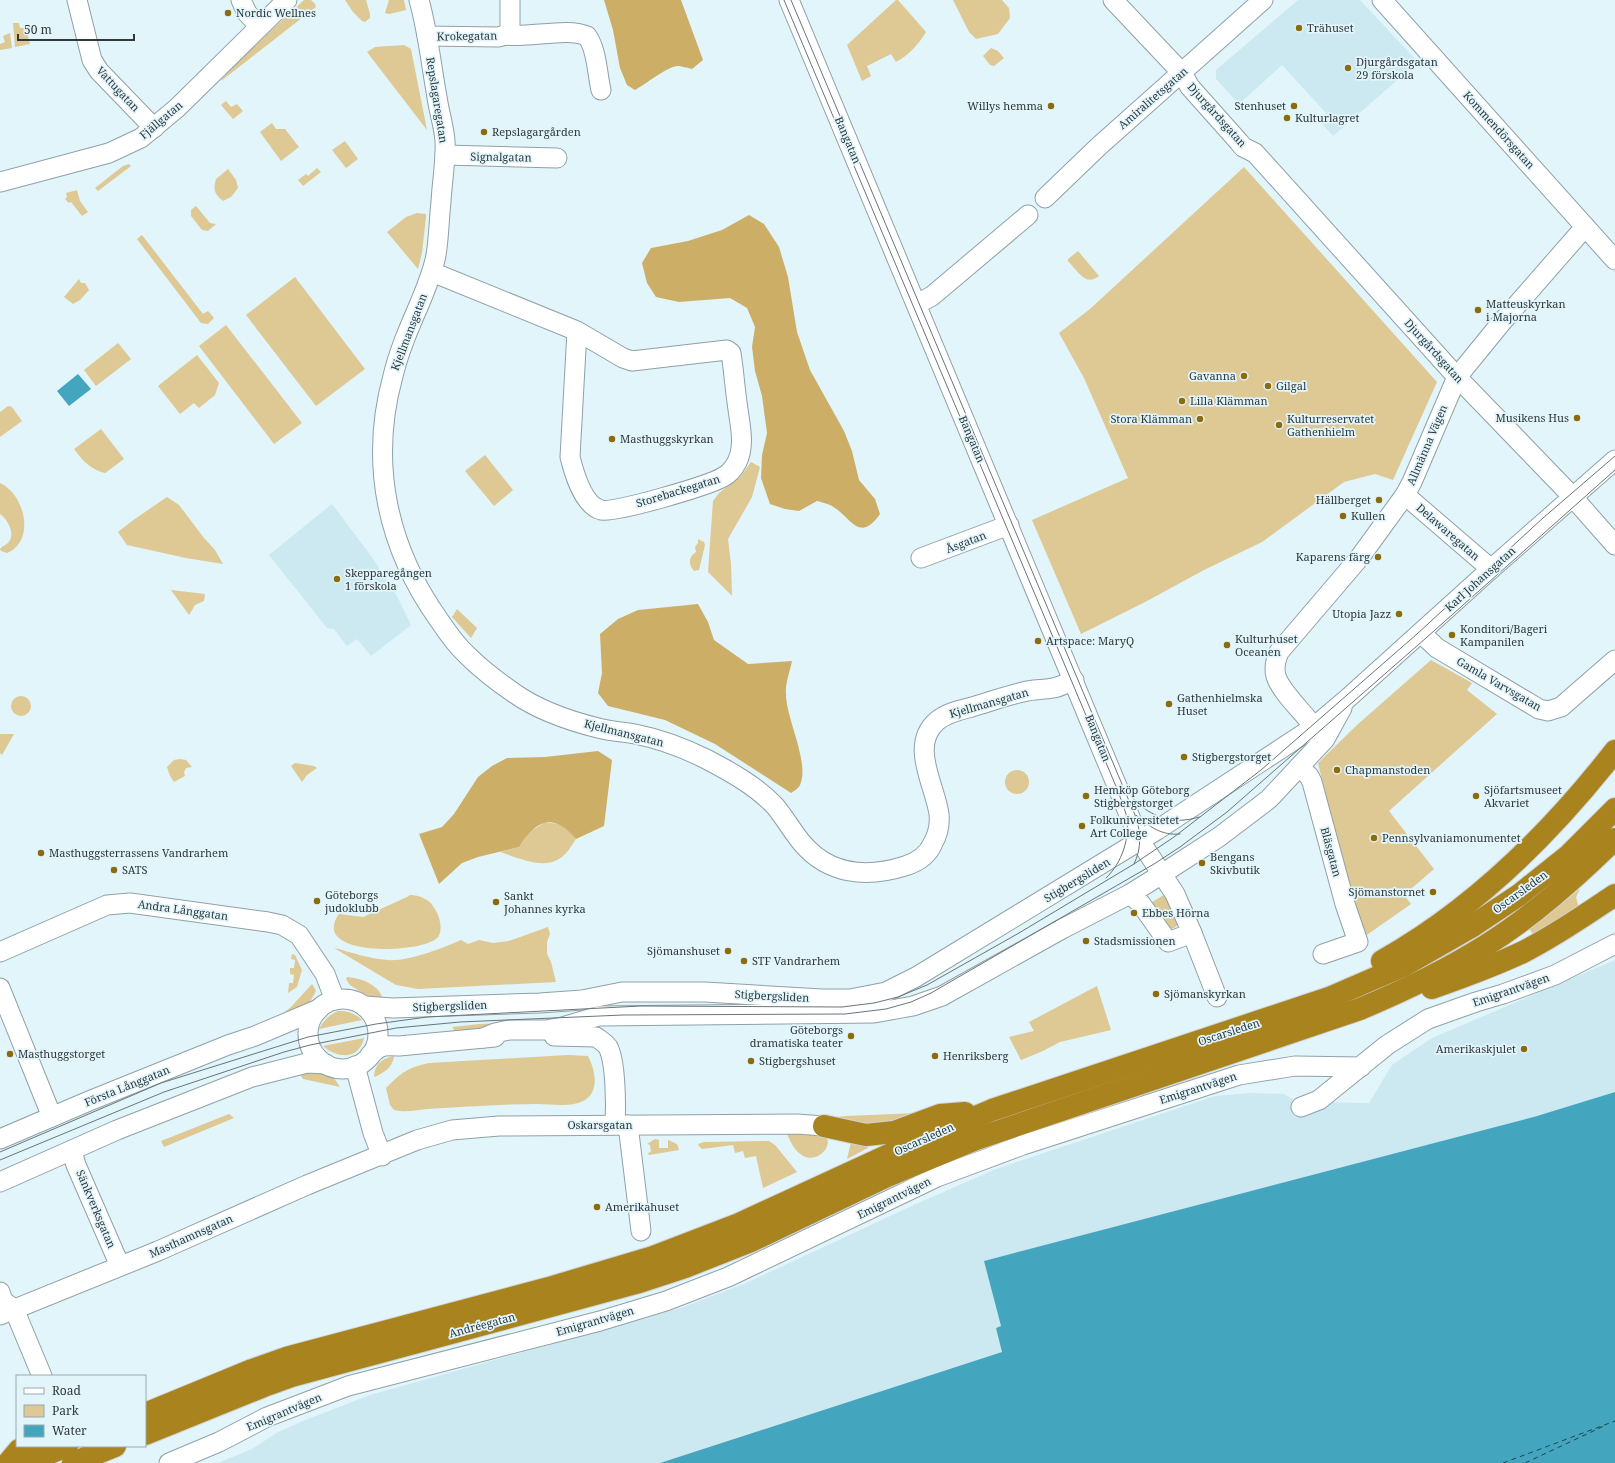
<svg xmlns="http://www.w3.org/2000/svg" width="1615" height="1463" font-family="'Noto Serif',serif">
  <rect width="100%" height="100%" fill="#e1f5fb"/>
  <g fill="#cce8f1">
    <path d="M1298,0H1360L1418,62L1333,136L1319,120L1326,113L1282,65L1239,104L1216,79V70Z"/>
    <path d="M332,504L374,560L398,598L411,625L371,656L357,639L347,646L334,629L327,628L269,555Z"/>
    <path d="M1615,960V1092L1537,1116L984,1261L1001,1326L996,1328L1003,1352L660,1463H218L252,1449L278,1432L303,1421L370,1395L681,1308L744,1284L914,1205L996,1169L1215,1096L1251,1093L1284,1094L1297,1102L1369,1103L1392,1065L1432,1038Z"/>
  </g>
  <g fill="#dec893">
    <path d="M304,0H311L315,4L316,7L221,81L222,79L252,48Z"/>
    <path d="M345,0H366L370,14V18L365,22L362,21L353,12Z"/>
    <path d="M389,0H404L406,10L389,14L385,13Z"/>
    <path d="M896,0H898L926,32C918,45 909,55 896,62L891,54L867,66L871,76L862,81L847,45Z"/>
    <path d="M953,0H1002L1009,8L1010,18L998,34L976,39L969,32Z"/>
    <path d="M13,23H19L20,28H26L30,44L15,47Z"/>
    <path d="M10,33L12,48L0,50V44L5,42L3,36Z"/>
    <path d="M404,45L411,49L427,130L367,52L375,47Z"/>
    <path d="M991,48L998,51L1004,58L994,66L990,65L983,56Z"/>
    <path d="M226,101L231,107L237,104L243,111L233,119L221,105Z"/>
    <path d="M272,123L276,129H285L299,147L281,161L260,132Z"/>
    <path d="M345,141L358,159L346,168L332,150Z"/>
    <path d="M129,164L131,166L98,191L95,188L123,166Z"/>
    <path d="M1244,167L1437,382L1393,480L1375,474L1344,482L1262,542L1204,570L1147,601L1081,634L1032,520L1128,478L1084,378L1059,333L1090,309Z"/>
    <path d="M317,168L321,172L303,186L298,180L306,174L308,176Z"/>
    <path d="M228,169L236,180L238,188L231,197L223,201C214,194 213,189 216,179Z"/>
    <path d="M77,190L80,201L88,212L82,216L71,202L69,203L65,199L67,197L66,193Z"/>
    <path d="M196,206L210,223L216,224L208,231L202,230L191,216V210Z"/>
    <path d="M417,213L426,214V217L422,253L418,269L387,232L406,217Z"/>
    <path d="M142,235L203,314L208,311L214,318L208,324L201,323L137,239Z"/>
    <path d="M1078,251L1099,276C1085,287 1078,271 1068,261V259Z"/>
    <path d="M295,277L365,369L316,406L246,315Z"/>
    <path d="M79,279L81,283H85L89,290L80,300L73,304L64,297Z"/>
    <path d="M226,325L302,423L274,444L199,346Z"/>
    <path d="M118,343L131,359L96,386L84,370Z"/>
    <path d="M197,355L219,383L215,395L199,408L194,403L180,414L158,386Z"/>
    <path d="M8,406L12,407L22,421L0,437V412Z"/>
    <path d="M101,429L124,459L105,473C91,470 82,460 74,449Z"/>
    <path d="M485,455L513,490L494,506L465,471Z"/>
    <path d="M751,462L760,467L752,497L728,539L731,564L732,596L708,572L713,501L719,493L740,477Z"/>
    <path d="M0,483C25,494 36,541 7,553L1,551L0,549C2,546 6,545 8,543C16,534 8,520 0,514Z"/>
    <path d="M167,497L179,505L204,538L215,550L223,564L186,558L127,545L118,532L132,521Z"/>
    <path d="M698,539L704,542L705,545L699,570L694,571C689,565 687,558 696,552L695,547L698,543Z"/>
    <path d="M171,590L205,594L204,601L195,605L189,615Z"/>
    <path d="M457,609L477,628L471,638L452,617Z"/>
    <path d="M1431,660L1472,683L1467,690L1497,714L1389,811L1434,869L1404,895L1411,904L1361,939L1318,763L1357,725Z"/>
    <circle cx="21" cy="706" r="10"/>
    <path d="M0,734H14L2,755L0,753Z"/>
    <path d="M180,759L186,760L192,767L186,768L184,772L185,776L174,782L170,776L167,767L174,760Z"/>
    <path d="M295,763L314,766L317,768L307,775L302,782L291,766Z"/>
    <circle cx="1017" cy="782" r="12"/>
    <path d="M544,823C562,823 564,825 576,839C571,846 566,856 557,860C541,869 516,857 500,852L519,847L529,832Z"/>
    <path d="M1580,889L1576,897L1578,905L1583,908L1534,935L1529,929Z"/>
    <path d="M1167,893L1179,924L1174,928L1169,929L1149,904Z"/>
    <path d="M410,895C421,895 431,900 436,911C440,918 443,930 438,937C425,954 308,958 339,914L363,917L407,897Z"/>
    <path d="M548,927L550,934L547,942V954L551,962L556,982L418,989L396,985L334,948C351,952 369,959 388,960C407,962 443,948 461,940L468,944L479,940L493,943L509,941Z"/>
    <path d="M292,954L295,955L302,970L297,987L288,993L289,983H293L294,975L290,974V968H294L295,960L291,959Z"/>
    <path d="M347,977C361,978 381,985 383,1001L364,994L350,985L346,979Z"/>
    <path d="M312,984L316,991L309,1004L280,1016L291,1007Z"/>
    <path d="M1097,986L1111,1030L1060,1042L1043,1051L1021,1060L1009,1037L1034,1031L1029,1022Z"/>
    <path d="M338,1011C348,1011 355,1013 362,1020L319,1029C324,1020 329,1015 338,1011Z"/>
    <path d="M564,1021L459,1036L452,1027L479,1024Z"/>
    <path d="M364,1038C359,1060 338,1059 323,1046Z"/>
    <path d="M568,1055L588,1056C595,1070 600,1090 585,1100C572,1108 551,1104 537,1104C500,1104 464,1107 427,1109C415,1110 406,1113 394,1110L390,1105L386,1088C402,1072 407,1068 429,1063Z"/>
    <path d="M394,1056C393,1067 384,1073 374,1077C374,1065 382,1058 394,1056Z"/>
    <path d="M301,1070H317L334,1078L340,1087L303,1079L301,1076Z"/>
    <path d="M917,1113L885,1128L836,1117L846,1116Z"/>
    <path d="M229,1114L234,1118L164,1147L161,1141Z"/>
    <path d="M786,1132C793,1132 815,1131 821,1133C840,1141 815,1171 797,1151C792,1146 789,1138 786,1132Z"/>
    <path d="M655,1139L659,1140V1148H668V1140L677,1144L679,1150L649,1155L648,1153L651,1152L650,1145L647,1144Z"/>
    <path d="M769,1141L775,1145L797,1172L763,1188L756,1156L745,1158L743,1151L735,1153L733,1145L702,1149L699,1146L698,1144L704,1142Z"/>
    <path d="M851,1142L866,1145L868,1148L847,1159Z"/>
  </g>
  <g fill="#ccae67">
    <path d="M604,0H681L703,60L692,69C688,68 681,66 677,66C665,68 646,84 635,90L627,85L620,68L613,30Z"/>
    <path d="M749,215L764,224L779,247L788,277L797,332L810,370L844,431L852,451L859,480L875,499L880,514C859,544 851,517 832,506C828,504 822,502 817,501L799,511L785,509L770,504L761,478L762,455L767,433L762,396L755,371L752,347L755,327L747,308L730,298L679,302L656,297L647,283L642,263L651,248L688,241L722,230Z"/>
    <path d="M698,604L708,622L714,640L748,664L792,661C790,671 785,684 786,694C786,719 810,762 800,785C799,788 794,791 791,793L715,744L665,720L608,706L598,693L602,673L600,634L618,619L638,610Z"/>
    <path d="M598,751L612,760L604,826L576,839C553,812 536,820 519,847L478,857L462,863L439,884L419,834L442,827L454,814L478,777L492,766L507,758L545,757Z"/>
  </g>
  <g fill="#44a5bf">
    <path d="M78,374L91,389L69,406L57,391Z"/>
    <path d="M1615,1092V1463H660L1002,1352L996,1328L1001,1326L984,1261L1537,1116Z"/>
  </g>
  <g fill="none" stroke-linecap="round" stroke-linejoin="round">
    <g stroke="#1c4753" stroke-width="1" stroke-dasharray="5 4" stroke-linecap="butt">
      <path d="M1503,1463L1615,1421"/>
      <path d="M1525,1463L1604,1426"/>
    </g>
    <defs>
      <g id="minor">
        <path d="M77,0L92,60L99,71L154,128"/>
        <path d="M241,0L247,13L259,26"/>
        <path d="M419,0C428,32 431,64 437,97C439,112 444,126 445,141C446,161 442,182 441,202C439,219 439,237 436,255C433,272 426,288 419,305C409,328 399,351 393,376C369,463 387,547 439,620C447,632 456,645 467,655C481,669 498,682 514,693C538,710 570,721 598,728C610,731 623,732 635,734C660,739 684,748 706,759C731,772 756,786 775,806C785,818 792,831 802,843C829,875 867,878 905,866C918,862 928,855 933,843C938,834 940,824 939,814C935,785 909,745 937,721C946,713 960,710 972,707C989,702 1005,696 1023,692C1032,689 1043,690 1053,688C1060,687 1067,683 1074,680"/>
        <path d="M789,0L1140,841L1175,894L1192,933L1168,942L1141,904L1130,894"/>
        <path d="M1113,0L1182,73L1190,87L1239,142L1243,147L1255,153L1457,377L1570,494L1615,545"/>
        <path d="M1382,0L1615,260"/>
        <path d="M506,35C529,38 569,27 587,36C597,50 597,73 601,90"/>
        <path d="M427,36L498,37L506,35L510,28V0"/>
        <path d="M445,155L557,158"/>
        <path d="M0,182L109,153L141,138L177,108L287,0"/>
        <path d="M1045,198L1098,147L1263,0"/>
        <path d="M432,272L577,331L623,358L632,361L727,350L731,353L732,360C734,374 735,388 737,402C739,421 746,444 737,462C734,468 729,474 723,477C710,485 613,514 601,510C583,505 574,473 570,457L577,331"/>
        <path d="M917,304L932,296L1028,215"/>
        <path d="M1405,495L1491,569"/>
        <path d="M921,558L1009,525"/>
        <path d="M1421,633L1437,648L1539,709L1548,711L1561,707L1615,660"/>
        <path d="M1314,727C1304,713 1280,691 1276,676C1274,669 1276,659 1279,652L1360,557L1405,495L1412,482L1457,377L1501,323L1585,227"/>
        <path d="M1299,767L1309,776L1312,782L1345,904L1358,942L1323,954"/>
        <path d="M1192,933L1217,997"/>
        <path d="M0,952L107,905L130,903L268,922L282,925L299,935L325,974L335,1000"/>
        <path d="M0,988L52,1117"/>
        <circle cx="343" cy="1034" r="35"/>
        <path d="M364,1006L393,1008L540,1003L582,1000L622,992H705L822,999H850L886,992L916,977L1157,830L1314,727L1347,699L1491,569L1615,460"/>
        <path d="M554,1036L596,1037C600,1040 605,1043 608,1047C616,1062 616,1107 615,1124"/>
        <path d="M483,1038L495,1033L509,1030H546L562,1027L599,1016L874,1013L913,1006L942,996L1062,929L1130,894L1162,874L1219,837L1269,799L1325,739L1342,708"/>
        <path d="M370,1055C381,1045 384,1045 399,1046L495,1037"/>
        <path d="M355,1066L373,1133L382,1156"/>
        <path d="M1301,1107L1319,1100L1387,1045L1428,1019L1476,1002L1503,994L1555,975L1615,944"/>
        <path d="M628,1125L641,1231"/>
        <path d="M0,1139L89,1101L228,1045L255,1036L319,1009"/>
        <path d="M72,1151L76,1165L120,1266"/>
        <path d="M0,1182L117,1130L252,1077L307,1063L326,1064"/>
        <path d="M0,1292L3,1301L14,1309L42,1376"/>
        <path d="M0,1315L158,1251L307,1185L417,1140L452,1130L499,1126L797,1124L824,1126"/>
        <path d="M169,1463L219,1442L267,1417L348,1386L600,1321L666,1301L728,1277L937,1177L1023,1145L1239,1075L1295,1066L1361,1067"/>
      </g>
      <g id="highway">
        <path d="M1382,961C1473,910 1551,833 1615,751"/>
        <path d="M1432,988C1463,977 1494,966 1523,952C1555,936 1585,915 1615,895"/>
        <path d="M824,1126L866,1135L894,1132L940,1115L965,1113"/>
        <path d="M145,1414L252,1370L286,1358L549,1288L653,1257L739,1224L917,1142L992,1110L1329,998L1403,966L1471,927L1519,895L1569,855L1615,809"/>
        <path d="M145,1434L264,1386L292,1376L636,1283L685,1267L751,1241L887,1176L976,1139L1360,1009C1403,991 1445,971 1485,946C1533,916 1575,878 1615,839"/>
        <path d="M8,1463L19,1450L29,1446"/>
        <path d="M25,1463L67,1446"/>
        <path d="M73,1463L115,1446"/>
      </g>
    </defs>
    <use href="#minor" stroke="#8ea1a7" stroke-width="21"/>
    <use href="#highway" stroke="#d1d3d4" stroke-width="24"/>
    <use href="#minor" stroke="#fff" stroke-width="19"/>
    <use href="#highway" stroke="#a8831e" stroke-width="22"/>
    <g stroke="#697579" stroke-width="1">
      <path d="M784,0L1115,784C1119,794 1123,804 1126,814C1131,837 1122,863 1106,878"/>
      <path d="M791,0L1135,815C1141,831 1142,848 1134,864"/>
      <path d="M1129,793C1146,816 1172,826 1199,817"/>
      <path d="M1136,815C1148,826 1162,836 1180,834"/>
      <path d="M0,1152L161,1083L308,1037L376,1024L427,1017L641,1006L842,1007L874,1003L898,997L927,985L1019,933L1134,864L1174,837L1261,770L1417,634L1543,518L1615,456"/>
      <path d="M0,1160L164,1092L284,1052L310,1045L396,1028L460,1022L623,1015L845,1014L886,1009L911,1002L931,993L1154,864L1180,847L1227,812L1426,638L1615,470"/>
    </g>
  </g>
  <g fill="#8b6b0c" stroke="#e1f5fb" stroke-width="1.5">
    <circle cx="228" cy="13" r="4"/>
    <circle cx="1299" cy="28" r="4"/>
    <circle cx="1348" cy="68" r="4"/>
    <circle cx="1051" cy="106" r="4"/>
    <circle cx="1294" cy="106" r="4"/>
    <circle cx="1287" cy="118" r="4"/>
    <circle cx="484" cy="132" r="4"/>
    <circle cx="1478" cy="310" r="4"/>
    <circle cx="1244" cy="376" r="4"/>
    <circle cx="1268" cy="386" r="4"/>
    <circle cx="1182" cy="401" r="4"/>
    <circle cx="1577" cy="418" r="4"/>
    <circle cx="1200" cy="419" r="4"/>
    <circle cx="1279" cy="425" r="4"/>
    <circle cx="612" cy="439" r="4"/>
    <circle cx="1379" cy="500" r="4"/>
    <circle cx="1343" cy="516" r="4"/>
    <circle cx="1378" cy="557" r="4"/>
    <circle cx="337" cy="579" r="4"/>
    <circle cx="1399" cy="614" r="4"/>
    <circle cx="1452" cy="635" r="4"/>
    <circle cx="1038" cy="641" r="4"/>
    <circle cx="1227" cy="645" r="4"/>
    <circle cx="1169" cy="704" r="4"/>
    <circle cx="1184" cy="757" r="4"/>
    <circle cx="1337" cy="770" r="4"/>
    <circle cx="1086" cy="796" r="4"/>
    <circle cx="1476" cy="796" r="4"/>
    <circle cx="1082" cy="826" r="4"/>
    <circle cx="1374" cy="838" r="4"/>
    <circle cx="41" cy="853" r="4"/>
    <circle cx="1202" cy="863" r="4"/>
    <circle cx="114" cy="870" r="4"/>
    <circle cx="1433" cy="892" r="4"/>
    <circle cx="317" cy="901" r="4"/>
    <circle cx="496" cy="902" r="4"/>
    <circle cx="1134" cy="913" r="4"/>
    <circle cx="1086" cy="941" r="4"/>
    <circle cx="728" cy="951" r="4"/>
    <circle cx="744" cy="961" r="4"/>
    <circle cx="1156" cy="994" r="4"/>
    <circle cx="851" cy="1036" r="4"/>
    <circle cx="1524" cy="1049" r="4"/>
    <circle cx="10" cy="1054" r="4"/>
    <circle cx="935" cy="1056" r="4"/>
    <circle cx="751" cy="1061" r="4"/>
    <circle cx="597" cy="1207" r="4"/>
  </g>
  <g text-anchor="middle" stroke-width="3.5" stroke-linejoin="round" paint-order="stroke">
    <g font-size="11" fill="#30383b" stroke="#e1f5fb" text-anchor="start">
      <text x="236" y="17">Nordic Wellnes</text>
      <text x="1307" y="32">Trähuset</text>
      <text x="1356" y="66">Djurgårdsgatan<tspan x="1356" dy="13">29 förskola</tspan></text>
      <text x="1043" y="110" text-anchor="end">Willys hemma</text>
      <text x="1286" y="110" text-anchor="end">Stenhuset</text>
      <text x="1295" y="122">Kulturlagret</text>
      <text x="492" y="136">Repslagargården</text>
      <text x="1486" y="308">Matteuskyrkan<tspan x="1486" dy="13">i Majorna</tspan></text>
      <text x="1236" y="380" text-anchor="end">Gavanna</text>
      <text x="1276" y="390">Gilgal</text>
      <text x="1190" y="405">Lilla Klämman</text>
      <text x="1569" y="422" text-anchor="end">Musikens Hus</text>
      <text x="1192" y="423" text-anchor="end">Stora Klämman</text>
      <text x="1287" y="423">Kulturreservatet<tspan x="1287" dy="13">Gathenhielm</tspan></text>
      <text x="620" y="443">Masthuggskyrkan</text>
      <text x="1371" y="504" text-anchor="end">Hällberget</text>
      <text x="1351" y="520">Kullen</text>
      <text x="1370" y="561" text-anchor="end">Kaparens färg</text>
      <text x="345" y="577">Skepparegången<tspan x="345" dy="13">1 förskola</tspan></text>
      <text x="1391" y="618" text-anchor="end">Utopia Jazz</text>
      <text x="1460" y="633">Konditori/Bageri<tspan x="1460" dy="13">Kampanilen</tspan></text>
      <text x="1235" y="643">Kulturhuset<tspan x="1235" dy="13">Oceanen</tspan></text>
      <text x="1046" y="645">Artspace: MaryQ</text>
      <text x="1177" y="702">Gathenhielmska<tspan x="1177" dy="13">Huset</tspan></text>
      <text x="1192" y="761">Stigbergstorget</text>
      <text x="1345" y="774">Chapmanstoden</text>
      <text x="1094" y="794">Hemköp Göteborg<tspan x="1094" dy="13">Stigbergstorget</tspan></text>
      <text x="1484" y="794">Sjöfartsmuseet<tspan x="1484" dy="13">Akvariet</tspan></text>
      <text x="1090" y="824">Folkuniversitetet<tspan x="1090" dy="13">Art College</tspan></text>
      <text x="1382" y="842">Pennsylvaniamonumentet</text>
      <text x="49" y="857">Masthuggsterrassens Vandrarhem</text>
      <text x="1210" y="861">Bengans<tspan x="1210" dy="13">Skivbutik</tspan></text>
      <text x="122" y="874">SATS</text>
      <text x="1425" y="896" text-anchor="end">Sjömanstornet</text>
      <text x="325" y="899">Göteborgs<tspan x="325" dy="13">judoklubb</tspan></text>
      <text x="504" y="900">Sankt<tspan x="504" dy="13">Johannes kyrka</tspan></text>
      <text x="1142" y="917">Ebbes Hörna</text>
      <text x="1094" y="945">Stadsmissionen</text>
      <text x="720" y="955" text-anchor="end">Sjömanshuset</text>
      <text x="752" y="965">STF Vandrarhem</text>
      <text x="1164" y="998">Sjömanskyrkan</text>
      <text x="843" y="1034" text-anchor="end">Göteborgs<tspan x="843" dy="13">dramatiska teater</tspan></text>
      <text x="1516" y="1053" text-anchor="end">Amerikaskjulet</text>
      <text x="18" y="1058">Masthuggstorget</text>
      <text x="943" y="1060">Henriksberg</text>
      <text x="759" y="1065">Stigbergshuset</text>
      <text x="605" y="1211">Amerikahuset</text>
    </g>
    <g font-size="11" fill="#30383b" stroke="#e1f5fb">
      <text transform="translate(467 36) rotate(-1)" y="4">Krokegatan</text>
      <text transform="translate(118 89) rotate(47)" y="4">Vattugatan</text>
      <text transform="translate(1153 98) rotate(-41)" y="4">Amiralitetsgatan</text>
      <text transform="translate(437 100) rotate(81)" y="4">Repslagaregatan</text>
      <text transform="translate(1217 115) rotate(48)" y="4">Djurgårdsgatan</text>
      <text transform="translate(161 120) rotate(-40)" y="4">Fjällgatan</text>
      <text transform="translate(1499 130) rotate(48)" y="4">Kommendörsgatan</text>
      <text transform="translate(848 140) rotate(67)" y="4">Bangatan</text>
      <text transform="translate(501 157) rotate(1)" y="4">Signalgatan</text>
      <text transform="translate(409 332) rotate(-69)" y="4">Kjellmansgatan</text>
      <text transform="translate(1434 351) rotate(48)" y="4">Djurgårdsgatan</text>
      <text transform="translate(972 439) rotate(67)" y="4">Bangatan</text>
      <text transform="translate(1427 445) rotate(-67)" y="4">Allmänna Vägen</text>
      <text transform="translate(678 491) rotate(-17)" y="4">Storebackegatan</text>
      <text transform="translate(1448 532) rotate(41)" y="4">Delawaregatan</text>
      <text transform="translate(966 542) rotate(-21)" y="4">Åsgatan</text>
      <text transform="translate(1480 579) rotate(-42)" y="4">Karl Johansgatan</text>
      <text transform="translate(1499 684) rotate(30)" y="4">Gamla Varvsgatan</text>
      <text transform="translate(989 703) rotate(-16)" y="4">Kjellmansgatan</text>
      <text transform="translate(624 733) rotate(14)" y="4">Kjellmansgatan</text>
      <text transform="translate(1098 738) rotate(68)" y="4">Bangatan</text>
      <text transform="translate(1331 852) rotate(75)" y="4">Bläsgatan</text>
      <text transform="translate(1077 880) rotate(-31)" y="4">Stigbergsliden</text>
      <text transform="translate(1520 892) rotate(-36)" y="4">Oscarsleden</text>
      <text transform="translate(183 910) rotate(8)" y="4">Andra Långgatan</text>
      <text transform="translate(1511 990) rotate(-19)" y="4">Emigrantvägen</text>
      <text transform="translate(772 996) rotate(3)" y="4">Stigbergsliden</text>
      <text transform="translate(450 1006) rotate(-2)" y="4">Stigbergsliden</text>
      <text transform="translate(1229 1032) rotate(-18)" y="4">Oscarsleden</text>
      <text transform="translate(127 1086) rotate(-22)" y="4">Första Långgatan</text>
      <text transform="translate(1198 1088) rotate(-18)" y="4">Emigrantvägen</text>
      <text x="600" y="1129">Oskarsgatan</text>
      <text transform="translate(924 1139) rotate(-24)" y="4">Oscarsleden</text>
      <text transform="translate(894 1198) rotate(-26)" y="4">Emigrantvägen</text>
      <text transform="translate(96 1209) rotate(67)" y="4">Sänkverksgatan</text>
      <text transform="translate(191 1236) rotate(-24)" y="4">Masthamnsgatan</text>
      <text transform="translate(595 1321) rotate(-16)" y="4">Emigrantvägen</text>
      <text transform="translate(482 1325) rotate(-15)" y="4">Andréegatan</text>
      <text transform="translate(284 1412) rotate(-23)" y="4">Emigrantvägen</text>
    </g>
  </g>
  <rect x="16" y="1375" width="130" height="72" fill="#e1f5fb" stroke="#9aa9ae"/>
  <rect x="24" y="1388" width="20" height="6" fill="#ffffff" stroke="#9aa9ae"/>
  <text x="52" y="1395" font-size="12" fill="#30383b">Road</text>
  <rect x="24" y="1405" width="20" height="12" fill="#dec893" stroke="#9aa9ae"/>
  <text x="52" y="1415" font-size="12" fill="#30383b">Park</text>
  <rect x="24" y="1425" width="20" height="12" fill="#44a5bf" stroke="#9aa9ae"/>
  <text x="52" y="1435" font-size="12" fill="#30383b">Water</text>
  <path d="M18 34v6h116v-6" fill="none" stroke="#30383b" stroke-width="2"/>
  <text x="24" y="34" font-size="12" fill="#30383b" stroke="#e1f5fb" stroke-width="3" paint-order="stroke">50 m</text>
</svg>
